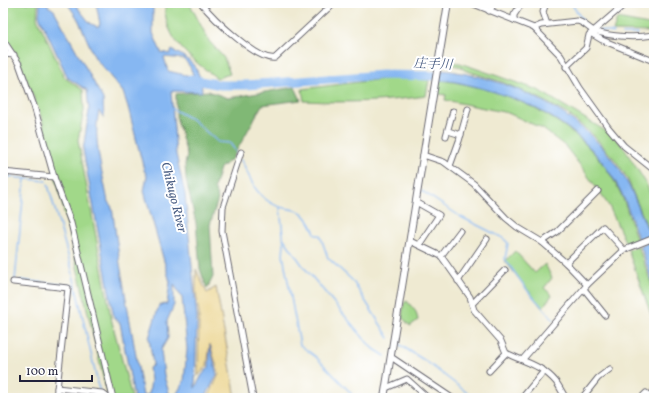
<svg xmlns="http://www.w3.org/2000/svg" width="657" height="401" font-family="Vollkorn,'Noto Serif JP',serif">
  <rect width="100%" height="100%" fill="#fff"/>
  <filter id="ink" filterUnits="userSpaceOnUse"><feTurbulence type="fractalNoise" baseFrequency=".025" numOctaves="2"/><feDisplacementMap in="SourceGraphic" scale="8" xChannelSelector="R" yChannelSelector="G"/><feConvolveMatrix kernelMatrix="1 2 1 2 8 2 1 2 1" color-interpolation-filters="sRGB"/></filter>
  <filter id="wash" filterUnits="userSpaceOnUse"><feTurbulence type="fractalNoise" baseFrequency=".012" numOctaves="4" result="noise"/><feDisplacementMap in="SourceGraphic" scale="16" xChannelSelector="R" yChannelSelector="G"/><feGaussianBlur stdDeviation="0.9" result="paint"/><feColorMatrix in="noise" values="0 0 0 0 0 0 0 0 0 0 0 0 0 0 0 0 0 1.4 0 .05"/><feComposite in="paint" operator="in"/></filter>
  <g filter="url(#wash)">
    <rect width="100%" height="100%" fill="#efead2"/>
    <g fill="#a1d889" stroke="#627d62">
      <path d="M3,3H38L37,18L65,78L83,90L84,110L78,140L112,322L132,398H108L42,119L16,53L3,36Z"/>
      <path d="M165,3H187L191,6L209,41L224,58L230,74L217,78C191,59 163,39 165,3Z"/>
      <path d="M617,19L654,26V32L613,31Z"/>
      <path d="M445,61L460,63L538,90L614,136L624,148L646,183L654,203V235L651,236L627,178L616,161L593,135L569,115L541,99L502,82L464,70L462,67L444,63Z"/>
      <path d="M392,78L429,80L426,96C383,102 348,103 304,101L302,89Z"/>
      <path d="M440,80C511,89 586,123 619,190C627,206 631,224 637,241L627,246L609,206L583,169L565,146L543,129L508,113L445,100L446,95L438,94Z"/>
      <path d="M638,246L654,291V323L628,250Z"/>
      <path d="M515,251L535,273L545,264L552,278L544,288L552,295L542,308L505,261Z"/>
      <path d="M407,301L416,312L418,320L410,326L402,317L404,303Z"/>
    </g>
    <path fill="#80b875" stroke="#516d58" d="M295,87L301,100L262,105L232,159L220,168L214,188L218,199L210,225L213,277L207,289L200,269L196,223L186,180L185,164L187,155L176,116V94L208,91L228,98Z"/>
    <path fill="#eeda9e" stroke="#887e6c" d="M196,269L207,293L216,287L236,398H208L219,374L210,344L207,366L198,376L199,314L196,292Z"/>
    <g fill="#86b7f2" stroke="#546c96" fill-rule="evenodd">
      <path d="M40,3H48V6L54,10L103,99L104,118L99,111C92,139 103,174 108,202L112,207L120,264L143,396L149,394L151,380L149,368L153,365L149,338L159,305L167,304L170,282L144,191L147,176L144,170L128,107L123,92L95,58L78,19L67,3H74L90,23L98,27L100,24L96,3H153V33L161,52L170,54L172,50C192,60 201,69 202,92L171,91L176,154L185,194L197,317L195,388L202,375L209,367L210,345L217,375L205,398H134L120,323L114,318L83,150L89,111L87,90L68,78L39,16ZM164,57L184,59L190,67L194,77L168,71ZM174,284L182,298L187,349L184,381L176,395L170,396L164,376L161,350L168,338L167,321L174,305Z"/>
      <path d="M442,70C510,78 581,111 620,170C633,190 641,215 651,237L639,242C633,224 628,205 619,188C581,118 515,93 441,79Z"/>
      <path d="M653,241L654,245V287L640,245Z"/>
    </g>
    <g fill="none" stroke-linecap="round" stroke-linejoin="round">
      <g stroke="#86b7f2" stroke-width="1.5">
        <path d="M571,3L583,21"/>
        <path d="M598,30L614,33"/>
        <path d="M622,34H638"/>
        <path d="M171,108L193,120L218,142L230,143L238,155"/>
        <path d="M241,160C251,177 251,189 268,201C280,210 288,207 298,211C307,214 312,227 316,235H320L328,258L352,280L389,338"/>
        <path d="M3,176L46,181"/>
        <path d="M48,185L71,266L101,398"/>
        <path d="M422,191L461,217L503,238L508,243L505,259L528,291L554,320"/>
        <path d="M280,208L284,244L283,255L300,345L316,357L350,392L354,398"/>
        <path d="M284,239L303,266L371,347L385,356"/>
        <path d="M15,280L25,179"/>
        <path d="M20,280L76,286"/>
        <path d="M397,343L427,362L474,398"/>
      </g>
      <path stroke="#86b7f2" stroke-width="9" d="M190,79L221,85H245L382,75L452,76"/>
    </g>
  </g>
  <g filter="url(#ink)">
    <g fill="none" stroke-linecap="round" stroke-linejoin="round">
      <defs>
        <g id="minor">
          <path d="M201,3C212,17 258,62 275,58L334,3"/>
          <path d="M471,3L534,28L561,56L580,88L608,127L624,146L654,170"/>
          <path d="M546,3L543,12L547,24"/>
          <path d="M489,11L495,3"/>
          <path d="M514,20V15L522,3"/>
          <path d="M534,28L541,25L577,21C584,22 588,28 594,31C611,37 635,38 654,35"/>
          <path d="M592,34L602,40L651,60"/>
          <path d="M3,40L19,64L34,106L54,177L71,223L113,398"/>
          <path d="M3,54L14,55"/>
          <path d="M566,67L586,48L589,35L626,3"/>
          <path d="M448,131L461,135"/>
          <path d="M446,136L453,111"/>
          <path d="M241,152L223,207L222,231L253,398"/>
          <path d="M423,155L444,162L474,184L506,218L517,227L542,242L566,263L587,285"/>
          <path d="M450,166L459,141L468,109"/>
          <path d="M3,172L54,177"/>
          <path d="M416,202L439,215L419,245"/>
          <path d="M410,241L441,256L470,297L474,310L501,341L506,353C524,362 542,365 556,382C560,387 562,393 566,398"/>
          <path d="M542,242L557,232L598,191"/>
          <path d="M441,256L460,231"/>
          <path d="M566,263L603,227L624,250"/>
          <path d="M458,281L487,239"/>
          <path d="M13,282L68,288L56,398"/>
          <path d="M584,289L605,315"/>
          <path d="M472,304L505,270"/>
          <path d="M391,357L452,398"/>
          <path d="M523,359L587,285L624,250L654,238"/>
          <path d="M489,371L506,353"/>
          <path d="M57,388L102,393L108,398"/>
          <path d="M386,388L407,379L428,398"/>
          <path d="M522,398L544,371"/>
          <path d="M582,398L598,378L610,369"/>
          <path d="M641,398L646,393L649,396L654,391"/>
        </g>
        <path id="tertiary" d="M384,398L448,3"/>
      </defs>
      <use href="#minor" stroke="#6a6870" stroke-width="7"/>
      <use href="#tertiary" stroke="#6a6870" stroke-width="8"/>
      <use href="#minor" stroke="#fff" stroke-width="5"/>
      <use href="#tertiary" stroke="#fff" stroke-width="6"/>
    </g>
  </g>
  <g text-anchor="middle" stroke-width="4" stroke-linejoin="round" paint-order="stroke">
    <g font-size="13" font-style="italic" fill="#4a5e84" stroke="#fff">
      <text transform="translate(433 63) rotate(3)" y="5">庄手川</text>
      <text transform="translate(175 197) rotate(76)" y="5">Chikugo River</text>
    </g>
  </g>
  <rect width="657" height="401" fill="none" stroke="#fff" stroke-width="16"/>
  <path d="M20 375v6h72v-6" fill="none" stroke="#22223b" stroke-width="2"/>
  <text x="26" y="375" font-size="12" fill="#22223b" stroke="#ffffff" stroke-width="3" paint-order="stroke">100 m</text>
</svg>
